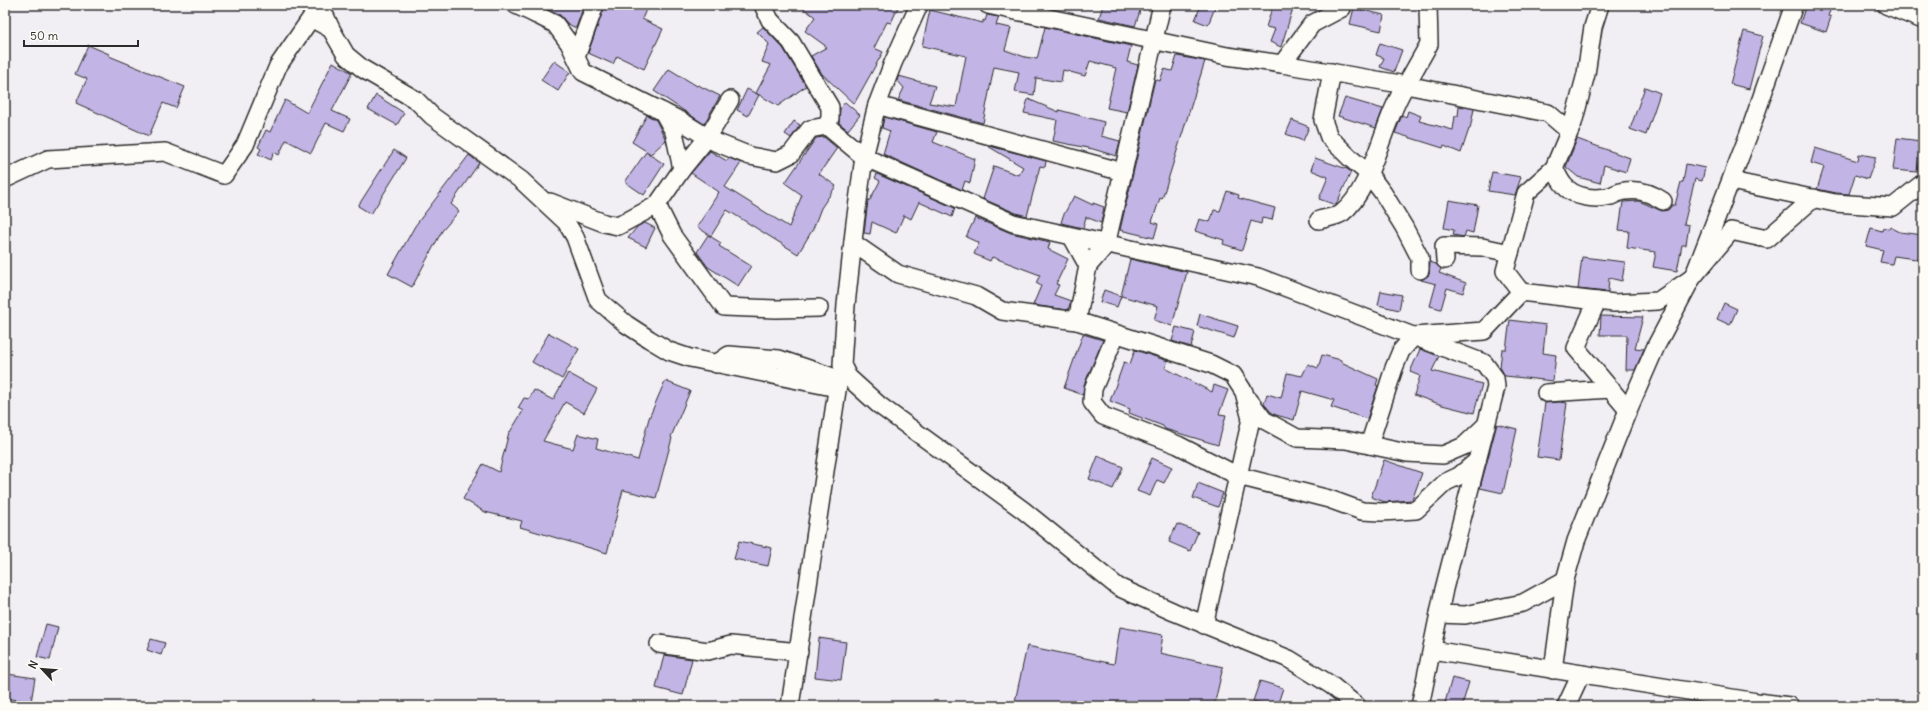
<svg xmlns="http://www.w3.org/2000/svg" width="1928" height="711" font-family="Delius,sans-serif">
  <rect width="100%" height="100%" fill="#f1eef4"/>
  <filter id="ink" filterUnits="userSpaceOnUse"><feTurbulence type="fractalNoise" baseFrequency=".025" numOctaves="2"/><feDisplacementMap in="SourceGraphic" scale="8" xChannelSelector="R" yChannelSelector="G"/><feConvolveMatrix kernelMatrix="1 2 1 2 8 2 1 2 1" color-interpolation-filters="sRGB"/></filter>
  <g filter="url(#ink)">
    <g fill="#c2b5e6" stroke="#2b2b2b">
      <path d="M543,5H584L576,28L568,24L560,15Z"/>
      <path d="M605,5H648L642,19L663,29L644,69L617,56L613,64L588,53Z"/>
      <path d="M799,5H899L891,23L887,22L874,48L883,52L854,104L822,74L811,56L827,47L805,31L815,17Z"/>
      <path d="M1103,5H1142L1135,26L1099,18Z"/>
      <path d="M1201,5H1216L1208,25L1195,20Z"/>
      <path d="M1273,5H1294L1281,47L1270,42L1275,29L1266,27Z"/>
      <path d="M1806,5H1832L1828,16L1831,17L1826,32L1800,23Z"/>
      <path d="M1354,8L1384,15L1381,31L1350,24Z"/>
      <path d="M930,10L983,23V20L985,21L987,15L999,17L996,25L1011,28L1005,50L1025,57L1037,59L1045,27L1131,46L1127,62L1138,65L1127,112L1107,108L1116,68L1090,61L1085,76L1063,70L1061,82L1036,78L1034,95L1015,92L1019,72L994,67L983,123L898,100L904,88L897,80L899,76L935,86L929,103L956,107L966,56L922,46Z"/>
      <path d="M763,27L783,48L806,86L778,106L756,93L771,65L762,62L769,44L757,32Z"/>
      <path d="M1744,31L1763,36L1749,89L1730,84Z"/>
      <path d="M1380,43L1402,50L1394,72L1380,67L1384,58L1376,55Z"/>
      <path d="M88,45L109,54V56L185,87L176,108L163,103L149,136L76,103L87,79L75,74Z"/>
      <path d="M1177,56L1205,61L1162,199L1160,198L1152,222L1158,224L1154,238L1120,230L1155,79L1160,81L1164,69L1172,71Z"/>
      <path d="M554,61L570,72L558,91L541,80Z"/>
      <path d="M333,62L352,73L332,111L350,119L344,131L326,123L311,153L286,140L279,155L274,152L271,160L258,154L261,149L258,147L266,130L270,132L285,100L307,113Z"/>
      <path d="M669,69L697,86L698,85L720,96L704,124L654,91Z"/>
      <path d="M1645,87L1660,93L1646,135L1630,129Z"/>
      <path d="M747,89L759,95L748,116L737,110Z"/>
      <path d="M376,95L404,113L397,125L368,109Z"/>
      <path d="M1345,98L1383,109L1376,128L1338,116Z"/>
      <path d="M1028,99L1059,112V110L1104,122L1101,136L1120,141L1116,156L1093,149L1053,141L1057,120L1024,113Z"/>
      <path d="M845,102L860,115L848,130L839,123L840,109Z"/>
      <path d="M1459,106L1474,109L1470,129H1469L1461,153L1444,146L1443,148L1395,133L1402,115L1406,117L1408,111L1421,116L1419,121L1453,130L1455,116H1458Z"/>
      <path d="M647,115L656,120L666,140L651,154L632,142Z"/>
      <path d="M884,117L937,132L933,142L975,159L970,183L965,181L962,190L883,154L890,131L882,128Z"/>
      <path d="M1292,120L1309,127L1303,141L1286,134Z"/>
      <path d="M794,121L800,125L791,138L785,134Z"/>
      <path d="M824,137L837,148L819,174L836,186L821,208L813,229L798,254L727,210L711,236L697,227L719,192L691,173L710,151L727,161L729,158L741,163L725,187L789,227L802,195L785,183L816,138Z"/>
      <path d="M1897,138L1921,141L1917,172L1893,170Z"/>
      <path d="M1577,139L1630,158L1626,172L1604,165L1600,183L1578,177L1566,167Z"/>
      <path d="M986,145L1046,161L1045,167L1040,166L1027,216L1016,213L983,199L994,166L1018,175L1023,167Z"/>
      <path d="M1815,148L1858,161L1859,154L1876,157L1868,179L1855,175L1849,194L1836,193L1817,189L1824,167L1811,163Z"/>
      <path d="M394,150L406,158L371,214L358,206Z"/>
      <path d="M646,152L664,164L644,195L625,182Z"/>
      <path d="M469,155L479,163L451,204L459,211L442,231L412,287L388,274L415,226Z"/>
      <path d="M1315,158L1347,169L1351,172L1336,205L1319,199L1328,177L1311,170Z"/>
      <path d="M1686,164L1705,168L1702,181L1695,179L1684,224L1689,225L1686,245H1682L1677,271L1653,267L1656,252L1627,248L1629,231L1619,230L1623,202L1639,201L1662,211L1668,210L1672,205H1675L1681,182H1683Z"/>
      <path d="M1492,172L1521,177L1515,195L1488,191Z"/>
      <path d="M877,174L955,208L952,217L919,202L911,219L904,215L896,233L872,222L870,234L864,233L868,200H870L880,181L875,178Z"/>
      <path d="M1227,191L1239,195L1238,198L1275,208L1272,220L1262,218L1261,224L1251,221L1242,250L1223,244L1224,240L1195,231L1199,219L1210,222L1214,210L1220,211Z"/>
      <path d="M1074,196L1093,205V203L1104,207L1101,223L1086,217L1083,228L1061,223L1063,216Z"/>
      <path d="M1449,200L1478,205L1473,233L1466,231L1464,237L1453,235L1454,230L1444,228Z"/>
      <path d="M975,218L1011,233L1050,242L1048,249L1068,259L1056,284L1059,285L1054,295L1071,301L1068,310L1033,305L1041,286L1036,283L1040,275L992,257L990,261L974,254L979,243L966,237Z"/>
      <path d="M645,223L655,228L646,247L628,238L638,226Z"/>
      <path d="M1890,227L1900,232L1923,235V260L1894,256L1892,264L1880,262L1883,250L1866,246L1871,228L1882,231L1883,228L1889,229Z"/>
      <path d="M708,235L721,243L719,246L751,266L738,286L708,267L697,252Z"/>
      <path d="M1582,257L1625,262L1622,281L1609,278L1608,292L1578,289Z"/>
      <path d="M1130,259L1187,272L1172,326L1154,320L1158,306L1121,296Z"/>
      <path d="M1430,262L1436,264L1441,269L1439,273L1466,283L1463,293L1447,288L1441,309L1430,306L1436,284L1421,280L1429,275Z"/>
      <path d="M1104,290L1121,296L1117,307L1100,302Z"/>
      <path d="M1381,291L1402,295L1399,310L1378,305Z"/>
      <path d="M1724,303L1737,309L1730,325L1717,319Z"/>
      <path d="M1200,314L1238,326L1234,338L1197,326Z"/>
      <path d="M1601,316L1643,317L1635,348L1644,349L1635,370H1626L1627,335H1600Z"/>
      <path d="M1510,320L1546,325L1543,353L1556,355L1553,381L1505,376L1500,367L1502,349H1506Z"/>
      <path d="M1176,327L1195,332L1191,347L1172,341Z"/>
      <path d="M549,333L579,349L562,379L532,362Z"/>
      <path d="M1083,334L1103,340L1084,385L1083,395L1064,388Z"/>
      <path d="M1420,349L1439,356L1432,371L1482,384L1474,413L1442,405L1414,395L1420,376L1410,372Z"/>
      <path d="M1135,350L1168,361L1165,368L1212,392L1214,385L1228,390L1219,414L1226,415L1218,445L1165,429L1163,426L1129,413L1130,409L1110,401L1124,362L1130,364Z"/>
      <path d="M1322,355L1341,360V362L1378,379L1376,385L1378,386L1367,419L1331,407L1334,400L1302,391L1294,420L1276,415L1271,412L1264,404L1267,394L1281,398L1287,373L1302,376L1308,364L1318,368Z"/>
      <path d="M568,373L597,389L584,413L565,402L543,441L573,449L578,434L598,439L596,448L638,460L649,418L665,381L690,391L671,437L672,438L656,498L623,490L607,553L520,527L522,521L485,512L463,499L483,464L499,472L509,432H510L523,411L518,408L524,398L529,399L534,390L553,400Z"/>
      <path d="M1560,402L1567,403L1559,460L1537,457L1545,403Z"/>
      <path d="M1497,424L1517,429L1503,493L1480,488Z"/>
      <path d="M1098,456L1123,467L1113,489L1089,479Z"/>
      <path d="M1152,458L1172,467L1164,483L1157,480L1150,496L1137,491Z"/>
      <path d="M1384,460L1422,473L1412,500L1385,502L1371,497Z"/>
      <path d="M1198,483L1223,493L1218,507L1193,498Z"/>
      <path d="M1177,524L1198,532L1190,551L1169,542Z"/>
      <path d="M739,541L772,548L768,566L734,559Z"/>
      <path d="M46,624L58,627L50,660L37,657Z"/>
      <path d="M1120,627L1163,635L1160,653L1223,667L1214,706H1014L1027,646L1114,664Z"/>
      <path d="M819,638L846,642L841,680L815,677Z"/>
      <path d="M151,639L165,643L161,655L147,650Z"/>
      <path d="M664,655L692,659L683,695L656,688Z"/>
      <path d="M7,674L35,678L31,702L5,698Z"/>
      <path d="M1452,678L1469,682L1462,706H1444Z"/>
      <path d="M1260,681L1283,688L1277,706H1270L1253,701Z"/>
    </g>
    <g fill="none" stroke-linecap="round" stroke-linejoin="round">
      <defs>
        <g id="street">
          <path d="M322,5L323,11L331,29L346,55L363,69L416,100L432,116L521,180L566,222L575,237L598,300L626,324L649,339L669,351L690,358L837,388"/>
          <path d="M516,5L535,14"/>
          <path d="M532,5L535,14L555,24L569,43L583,72L681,121L715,142L750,156L777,161L791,154L810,129L827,126L864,157L1013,223L1258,277L1484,363L1495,378L1496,387L1444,589L1420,706"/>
          <path d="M763,5L770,20L791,42L830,107V118L827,126"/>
          <path d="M919,5L893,63L877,105L864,157L855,223L846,305L842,365L848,377L879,405L1023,510L1118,587L1174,612L1289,659L1331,685L1357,706"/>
          <path d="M988,5L1227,56L1282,64L1406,85L1429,44L1428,5"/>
          <path d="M1886,5L1923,20"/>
          <path d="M576,57L595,5"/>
          <path d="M1282,64L1312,24L1342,8V5"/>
          <path d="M1332,72L1323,120L1329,137L1350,158L1368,173L1383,193L1404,227L1420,258V270"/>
          <path d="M877,105L1123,172"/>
          <path d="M663,112L674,132L682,169L657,205L672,235L724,307L776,309L819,308"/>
          <path d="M1554,168C1557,173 1559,179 1563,184C1573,198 1595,200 1611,196C1616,194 1620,191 1625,191C1640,189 1651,193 1663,201"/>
          <path d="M682,169L708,137L730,100"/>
          <path d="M5,179L48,159L165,152L224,175L245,145L278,66L311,18L331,29"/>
          <path d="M1731,181L1835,203L1893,207L1923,183"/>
          <path d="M550,202L604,223L618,226L657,205"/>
          <path d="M1319,220C1326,218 1336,217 1342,213C1373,189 1383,119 1406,85L1548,113L1569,131"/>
          <path d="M853,243L898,274L976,296L1002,311L1077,321L1088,266L1072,237"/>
          <path d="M1445,260L1444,246L1482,247L1510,253"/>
          <path d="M1088,266L1106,245L1162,5"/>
          <path d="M1521,292L1505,271L1526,193L1554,168L1573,123L1586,74L1593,27L1600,5"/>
          <path d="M1597,301L1576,348L1628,410"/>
          <path d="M1077,321L1211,364L1233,375L1244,392L1251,419L1204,625"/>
          <path d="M1116,334L1093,389L1092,402L1103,416L1178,445L1238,476L1329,499L1362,511L1381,512L1416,510L1446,482L1459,476L1477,461"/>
          <path d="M716,364L729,355L779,359L839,379"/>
          <path d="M1546,393L1611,389"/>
          <path d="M1249,400L1264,420L1297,438L1346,440L1407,453L1443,455L1464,446L1485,426"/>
          <path d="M1369,445L1394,368L1401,351L1414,336L1484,331L1521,292L1614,303L1658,301L1692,278L1731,231L1767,239L1814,198"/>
          <path d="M1439,614L1465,615L1523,603L1565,580"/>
          <path d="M659,644L708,651L731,645L799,652"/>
          <path d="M1432,650L1757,702L1790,706"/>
          <path d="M1553,670L1565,580L1576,541L1626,415L1656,346L1696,270L1748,136L1794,5"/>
          <path d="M790,706L839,377"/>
          <path d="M1566,706L1581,674"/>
        </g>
      </defs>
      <use href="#street" stroke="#2b2b2b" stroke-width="20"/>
      <use href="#street" stroke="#fdfcf7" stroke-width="17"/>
    </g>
  </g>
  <rect width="1928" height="711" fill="none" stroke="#fdfcf7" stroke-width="20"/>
  <rect x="10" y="10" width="1908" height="691" fill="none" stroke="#2b2b2b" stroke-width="1.5" filter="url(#ink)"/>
  <g transform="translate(42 669) rotate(296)" stroke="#fdfcf7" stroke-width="3" paint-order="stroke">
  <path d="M0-3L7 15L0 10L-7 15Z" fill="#2b2b2b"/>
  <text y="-6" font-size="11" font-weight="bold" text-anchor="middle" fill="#2b2b2b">N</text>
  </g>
  <path d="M24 40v6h114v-6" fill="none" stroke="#2b2b2b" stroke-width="2"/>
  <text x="30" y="40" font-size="12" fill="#2b2b2b" stroke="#fdfcf7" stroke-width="3" paint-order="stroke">50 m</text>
</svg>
